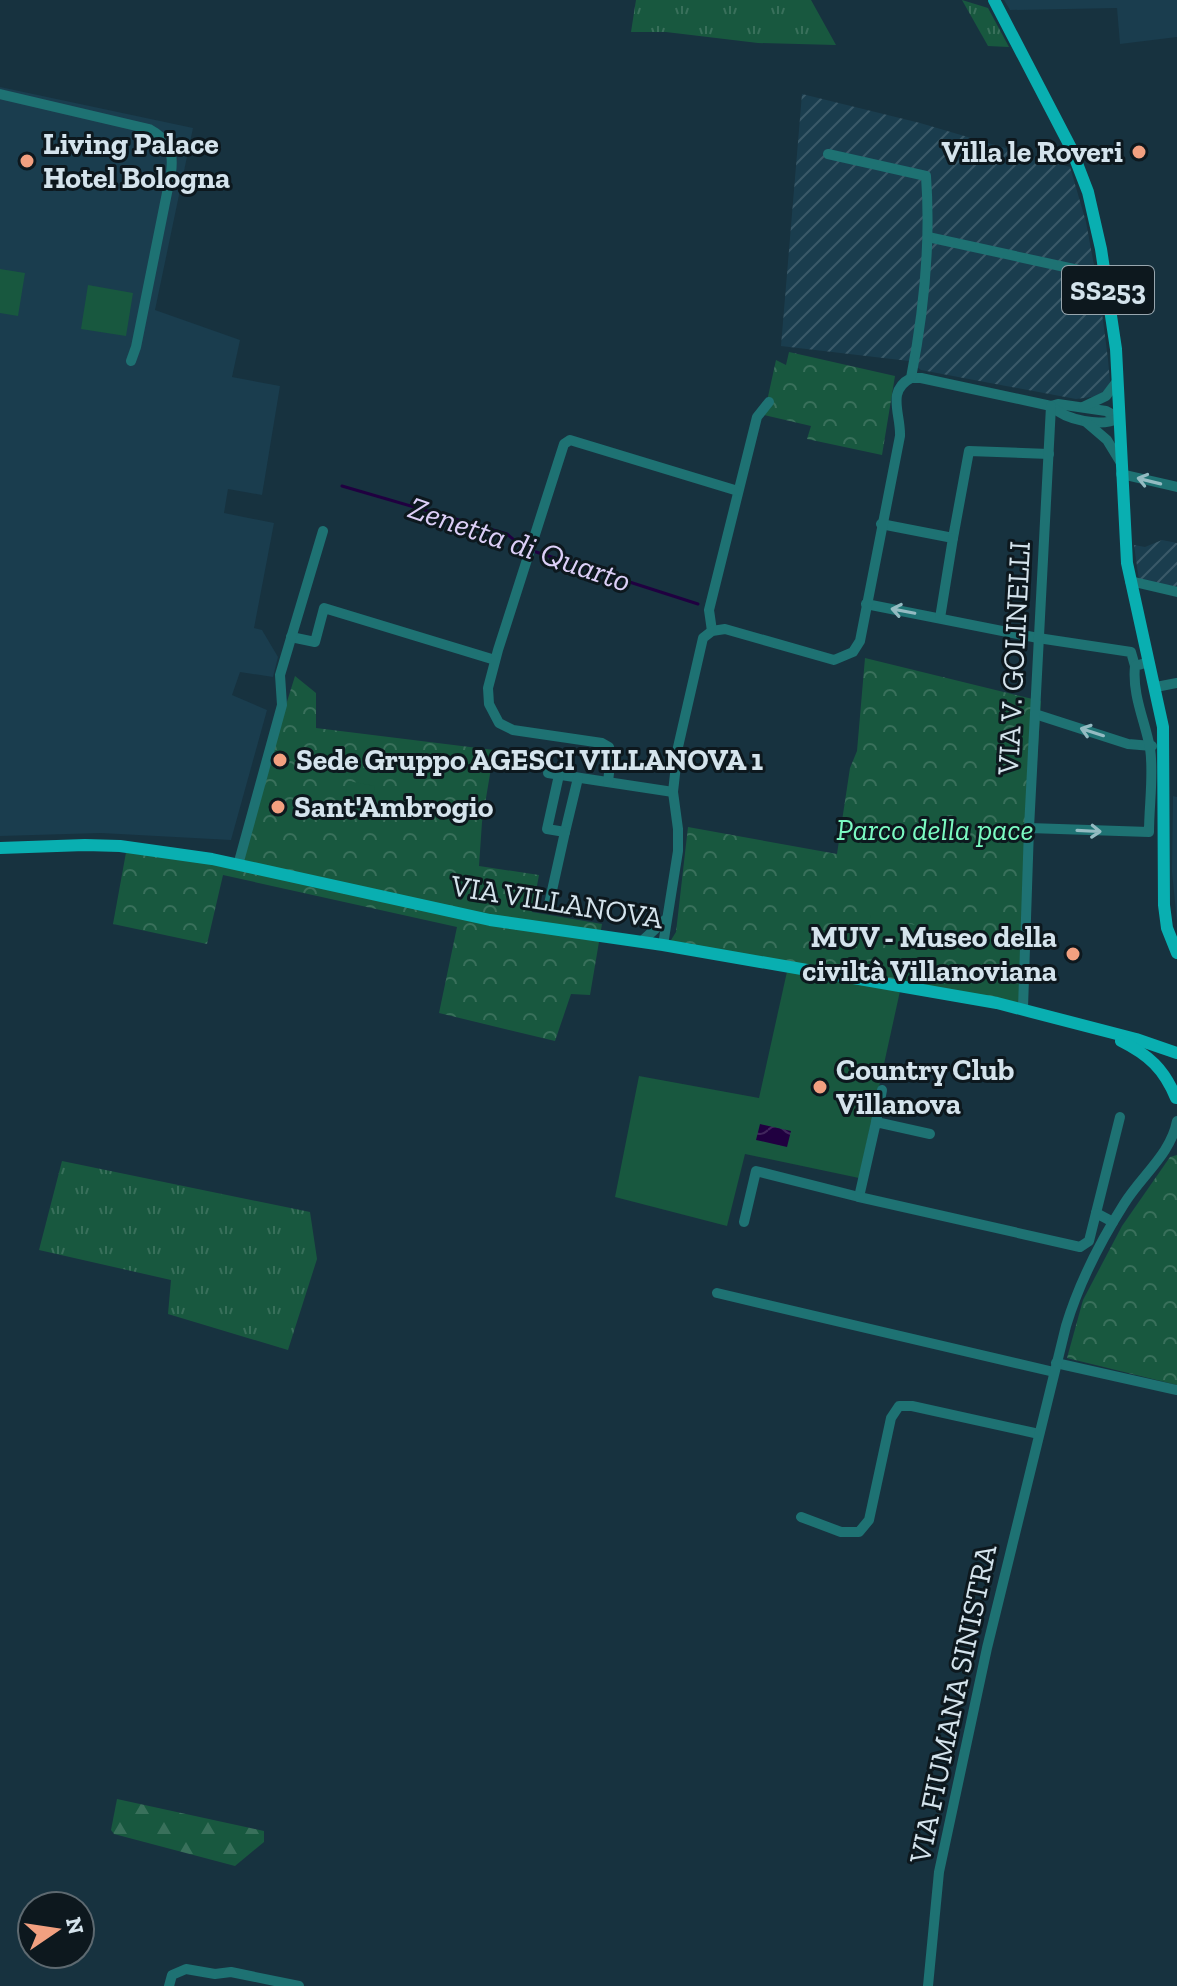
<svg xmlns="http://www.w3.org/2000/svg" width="1177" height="1986" font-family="'Zilla Slab',serif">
  <defs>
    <pattern id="industrial-furrows" width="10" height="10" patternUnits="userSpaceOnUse" patternTransform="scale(2)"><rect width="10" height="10" fill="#1a3d4e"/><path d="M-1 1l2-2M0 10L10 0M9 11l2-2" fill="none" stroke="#3a5968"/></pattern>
    <pattern id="grass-tufts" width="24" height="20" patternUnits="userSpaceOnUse" patternTransform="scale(2)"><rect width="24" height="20" fill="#18583f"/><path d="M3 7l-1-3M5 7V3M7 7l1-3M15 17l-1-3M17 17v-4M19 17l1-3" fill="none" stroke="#39705b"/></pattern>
    <pattern id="forest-firs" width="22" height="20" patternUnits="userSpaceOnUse" patternTransform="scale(2)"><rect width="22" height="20" fill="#18583f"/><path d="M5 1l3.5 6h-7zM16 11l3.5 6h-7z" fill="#39705b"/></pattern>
    <pattern id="park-crowns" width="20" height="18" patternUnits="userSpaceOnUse" patternTransform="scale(2)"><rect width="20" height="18" fill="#18583f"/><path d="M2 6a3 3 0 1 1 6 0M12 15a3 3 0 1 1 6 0" fill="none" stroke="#39705b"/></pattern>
    <pattern id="water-waves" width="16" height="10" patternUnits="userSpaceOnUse" patternTransform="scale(2)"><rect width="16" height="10" fill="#200040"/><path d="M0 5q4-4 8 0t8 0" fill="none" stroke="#40255c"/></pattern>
  </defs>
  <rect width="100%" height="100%" fill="#17323f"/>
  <g fill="#1a3d4e">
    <path d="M1004,0H1177V37L1120,44L1117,8L1010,10Z"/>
    <path d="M0,87L193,128L155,310L240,340L232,377L280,386L262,495L228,489L224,513L274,523L254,628L262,630L278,657L273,677L240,672L232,695L267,710L231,840L101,833L0,836Z"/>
    <path d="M1173,796L1177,797V922L1172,872Z"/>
  </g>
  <g fill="url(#industrial-furrows)">
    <path d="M802,94L920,123L1070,167L1086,222L1100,298L1108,359L1110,382L1106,390L1099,396L1076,399L921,370L909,361L781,346Z"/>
    <path d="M1162,540L1177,543V589L1139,580L1134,545L1145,547Z"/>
  </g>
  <g fill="url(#grass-tufts)">
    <path d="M636,0H811L836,45L758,43L666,32H631Z"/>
    <path d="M962,0L988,8L1009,47L988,46Z"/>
    <path d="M62,1161L310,1212L317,1259L288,1350L168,1314L171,1280L39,1250Z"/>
  </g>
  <path fill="url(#forest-firs)" d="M117,1799L264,1831V1842L235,1866L114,1834L111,1830Z"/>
  <g fill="url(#park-crowns)">
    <path d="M789,352L895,376L882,455L807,439L811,426L764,415L776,360L786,365Z"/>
    <path d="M865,658L1041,701L1021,1007L668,945L676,932L688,827L837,854L850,768L857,751Z"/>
    <path d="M295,676L316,693V728L494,750L482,822L479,866L539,875L532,912L602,924L590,995L571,994L555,1041L439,1013L457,927L223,875L207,944L113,924L127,847L237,862Z"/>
    <path d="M1177,1155V1385L1067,1358L1083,1300L1122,1226L1170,1157Z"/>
  </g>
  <g fill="#18583f">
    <path d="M0,269L25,273L18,316L0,313Z"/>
    <path d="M88,285L133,293L126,336L81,329Z"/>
    <path d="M348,781L375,786L372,802L345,796Z"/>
    <path d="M871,914L923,927L916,953L865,940Z"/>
    <path d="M788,967L902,982L859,1178L745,1154L727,1226L615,1197L639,1076L759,1098Z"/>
  </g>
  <path fill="url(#water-waves)" d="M760,1124L791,1131L787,1147L756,1140Z"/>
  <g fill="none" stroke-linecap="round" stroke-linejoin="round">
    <g stroke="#200040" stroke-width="3">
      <path d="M342,486L507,534L525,549"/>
      <path d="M533,551L698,604"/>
    </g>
    <g stroke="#1e7273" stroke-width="10">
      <path d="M0,94L149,129C169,140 174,151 171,173L136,347L131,361"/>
      <path d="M928,237L1106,276"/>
      <path d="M911,378H921L1051,406L1058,404L1106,411L1119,418"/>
      <path d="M1051,406C1066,420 1101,428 1119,418"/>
      <path d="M1083,407L1106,396L1118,380"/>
      <path d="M1086,422L1107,440L1121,463"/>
      <path d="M1121,474L1177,487"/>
      <path d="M881,524L953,538L969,451L1049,454"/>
      <path d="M1130,581L1177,592"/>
      <path d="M866,604L1038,638L1131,652L1135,666"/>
      <path d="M940,618L953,538"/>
      <path d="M712,631L709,610L757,417L769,402"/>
      <path d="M291,637L315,642L324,608L495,660"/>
      <path d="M1156,687L1177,683"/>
      <path d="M1035,714L1128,744L1152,746"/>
      <path d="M548,773L673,792"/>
      <path d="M559,775L547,829L565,832L578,778"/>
      <path d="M608,782L611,755L609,747L602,743L513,730L499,723L489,704L488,688L498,650L564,444L570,440L738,491"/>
      <path d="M1029,828L1149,832C1149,805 1154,774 1150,748C1145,721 1132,695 1135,666L1149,662"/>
      <path d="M238,865L282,705L280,675L323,531"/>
      <path d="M549,904L565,832"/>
      <path d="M641,942L665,920"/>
      <path d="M663,945L678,851V829L673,792L678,747L703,638L712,631L725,629L834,660L853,652L860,641L900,436C901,414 886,391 911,378C924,311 931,244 926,176L828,154"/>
      <path d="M1023,1008L1029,828L1051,406"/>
      <path d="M876,1122L882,1090"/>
      <path d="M859,1197L876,1122L930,1134"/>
      <path d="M1096,1213L1120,1117"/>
      <path d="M744,1222L756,1171L859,1197L1080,1247L1089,1241L1096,1213L1113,1222"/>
      <path d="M717,1293L1054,1372"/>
      <path d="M1056,1363L1177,1390"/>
      <path d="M801,1517L841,1532H859L869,1520L891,1418L899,1406H912L1039,1434"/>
      <path d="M169,1986L172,1975L186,1969L215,1974L231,1972L299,1986"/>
      <path d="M928,1986L939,1872L987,1648L1066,1326C1079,1283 1100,1242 1124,1204C1141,1176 1171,1154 1177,1121"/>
    </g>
    <g stroke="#09afb1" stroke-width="12">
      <path d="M994,0L1071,148L1088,192L1101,249L1116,349L1127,563L1163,727L1164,905L1167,928L1177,953"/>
      <path d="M0,848L85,845L120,846L212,859L490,920L663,945L997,1003L1136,1039L1177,1053"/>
      <path d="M1121,1041C1149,1055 1164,1069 1176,1098"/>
    </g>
  </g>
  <defs><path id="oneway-shaft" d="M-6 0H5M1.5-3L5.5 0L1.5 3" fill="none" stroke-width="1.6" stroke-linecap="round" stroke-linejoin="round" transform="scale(2)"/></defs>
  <g stroke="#94bbc2">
    <use href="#oneway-shaft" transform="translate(1149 481) rotate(-166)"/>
    <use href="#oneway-shaft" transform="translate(903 611) rotate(-169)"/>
    <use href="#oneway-shaft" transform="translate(1092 732) rotate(-162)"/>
    <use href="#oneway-shaft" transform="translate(1089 831) rotate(3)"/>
  </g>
  <g fill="#f2a080" stroke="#0d181e" stroke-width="3">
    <circle cx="1139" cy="152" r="8"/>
    <circle cx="27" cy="161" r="8"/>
    <circle cx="280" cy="760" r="8"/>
    <circle cx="278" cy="807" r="8"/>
    <circle cx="1073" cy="954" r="8"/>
    <circle cx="820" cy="1087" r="8"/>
  </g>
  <g text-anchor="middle" stroke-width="6" stroke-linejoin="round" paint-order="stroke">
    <rect fill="#0d181e" stroke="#98a6ae" stroke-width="2" x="1062" y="266" width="92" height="48" rx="6"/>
    <g font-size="28" font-weight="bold" fill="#d4e3ec">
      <text x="1108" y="300">SS253</text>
    </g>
    <g font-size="30" font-weight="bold" fill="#d4e3ec" stroke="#0d181e" text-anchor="start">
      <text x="43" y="154">Living Palace<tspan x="43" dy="34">Hotel Bologna</tspan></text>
      <text x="1123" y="162" text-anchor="end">Villa le Roveri</text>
      <text x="296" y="770">Sede Gruppo AGESCI VILLANOVA 1</text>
      <text x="294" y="817">Sant'Ambrogio</text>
      <text x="1057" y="947" text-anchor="end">MUV - Museo della<tspan x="1057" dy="34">civiltà Villanoviana</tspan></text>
      <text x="836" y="1080">Country Club<tspan x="836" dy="34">Villanova</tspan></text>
    </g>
    <g font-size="30" fill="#d4e3ec" stroke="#0d181e">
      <text transform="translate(1014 658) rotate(-87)" y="10">VIA V. GOLINELLI</text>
      <text transform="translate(557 902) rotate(9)" y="10">VIA VILLANOVA</text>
      <text transform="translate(953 1704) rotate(-78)" y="10">VIA FIUMANA SINISTRA</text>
    </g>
    <g font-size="30" font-style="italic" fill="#7bfac2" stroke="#0d181e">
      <text x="935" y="840">Parco della pace</text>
    </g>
    <g font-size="32" font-style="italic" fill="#dccff7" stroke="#0d181e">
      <text transform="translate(520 544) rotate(19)" y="11">Zenetta di Quarto</text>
    </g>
  </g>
  <g transform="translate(56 1930) rotate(77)"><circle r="38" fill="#0d181e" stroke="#5d6970" stroke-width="2"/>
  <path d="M0-6L14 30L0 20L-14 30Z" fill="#f2a080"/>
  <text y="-12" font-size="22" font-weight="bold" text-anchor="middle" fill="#d4e3ec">N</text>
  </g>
</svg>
